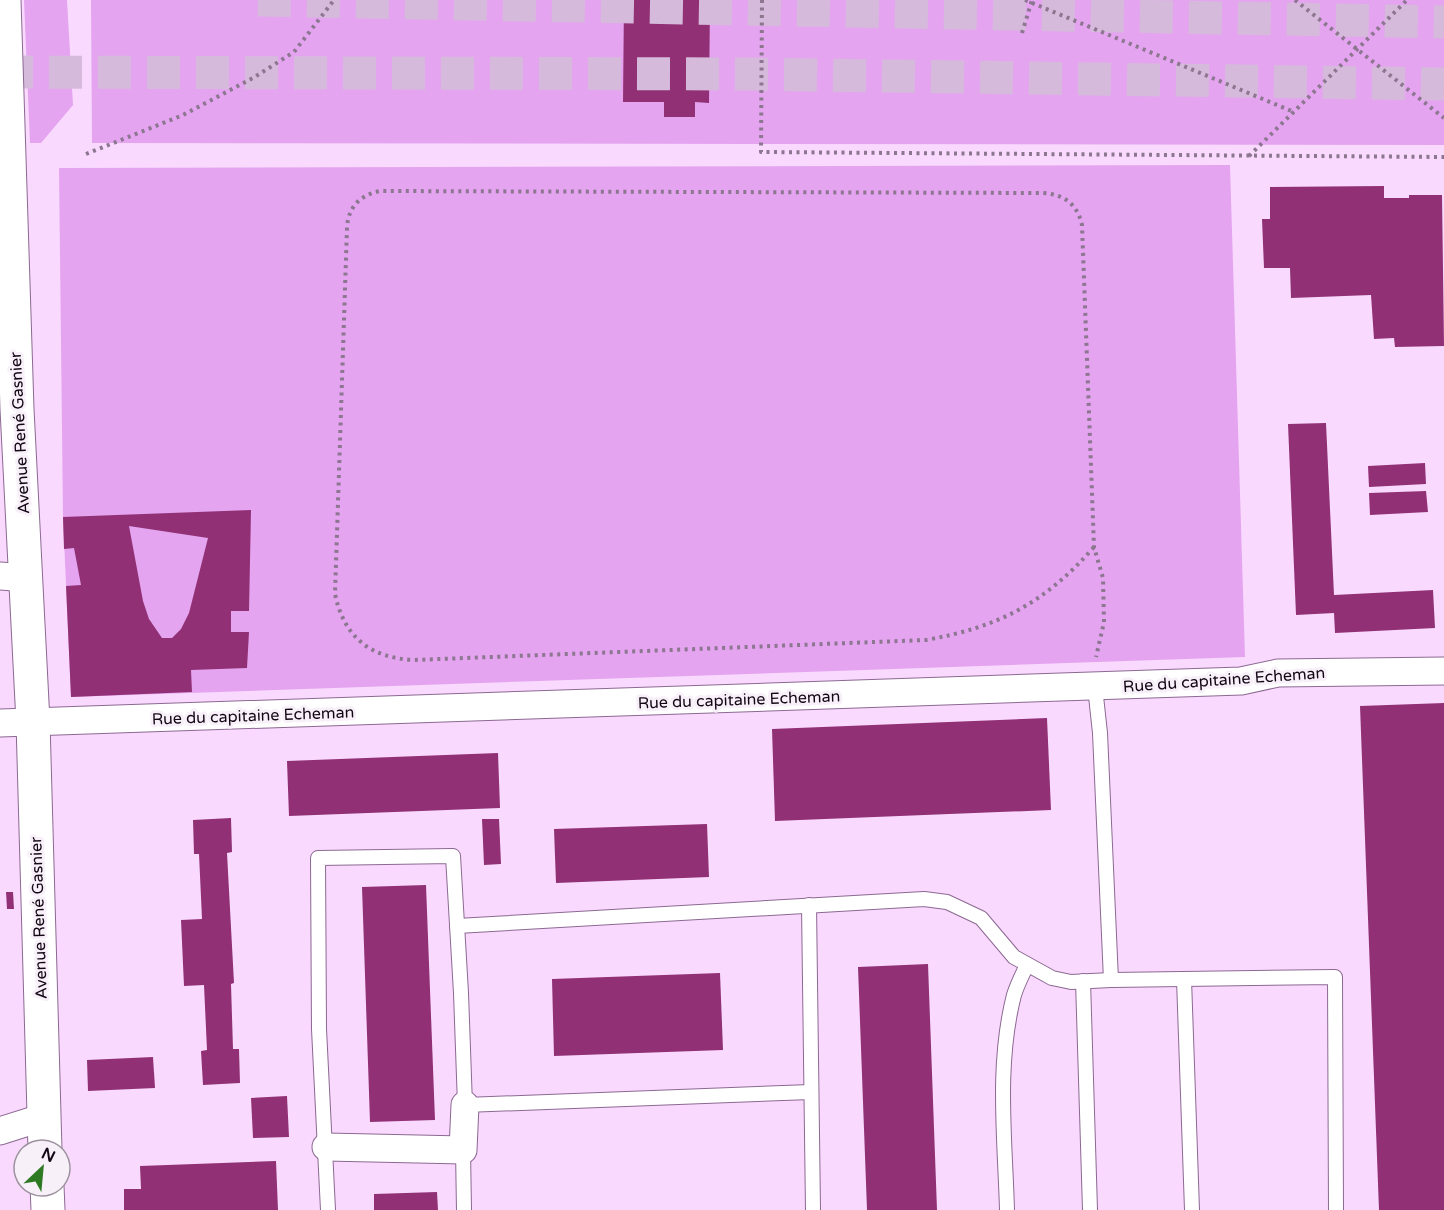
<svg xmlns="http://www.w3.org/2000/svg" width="1444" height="1210" font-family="'Varela Round',sans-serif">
  <rect width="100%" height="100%" fill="#f9dafe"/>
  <g fill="#e4a4f0">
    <path d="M24,0H67L73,105L41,143H30Z"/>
    <path d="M91,0H1444V145L92,143Z"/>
    <path d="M1230,165L1245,657L71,697L63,517L59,168Z"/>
  </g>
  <g fill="#913074" fill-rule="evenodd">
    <path d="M624,0H710L709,103L695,102V117H664V102H623Z"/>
    <path d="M1384,186V198H1409V195H1442L1444,346L1395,347L1394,338L1374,339L1371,295L1291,298L1290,268H1264L1262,219H1270V187Z"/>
    <path d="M1326,423L1334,595L1433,590L1435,628L1335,633L1334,613L1296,615L1288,424Z"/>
    <path d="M1425,463L1426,484L1369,487L1368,466Z"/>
    <path d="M1426,491L1428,512L1370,515L1369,493Z"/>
    <path d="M251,510L249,611H231V632H249L247,668L191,670L192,692L71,697L66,586L81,585L74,548L64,549L63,517ZM129,526L208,538L189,613L181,629L172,638H162L149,619L143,601Z"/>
    <path d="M1444,703V1210H1379L1360,706Z"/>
    <path d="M1047,718L1051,810L775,821L772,729Z"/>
    <path d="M498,753L500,808L289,816L287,761Z"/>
    <path d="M231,818L232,852L227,853L234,983L231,984L233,1049H239L240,1083L203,1085L201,1051L207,1050L204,985L184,986L181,920L202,919L199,854H194L193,820Z"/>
    <path d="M482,819H499L501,864L484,865Z"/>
    <path d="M707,824L709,877L556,883L554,829Z"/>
    <path d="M426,885L435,1120L370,1122L362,887Z"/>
    <path d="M6,892H13L14,909H7Z"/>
    <path d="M928,964L937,1210H867L858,967Z"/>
    <path d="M720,973L723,1050L554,1056L552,979Z"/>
    <path d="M153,1057L155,1088L88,1091L87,1060Z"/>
    <path d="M287,1096L289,1137L253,1138L251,1098Z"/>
    <path d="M276,1161L278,1210H124V1189H141L140,1166Z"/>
    <path d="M437,1192L438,1210H374V1194Z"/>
  </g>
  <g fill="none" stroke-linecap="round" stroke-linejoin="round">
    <g stroke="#d6badb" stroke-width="33" stroke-dasharray="33 16" stroke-linecap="butt">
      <path d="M258,0L1444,22"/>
      <path d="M0,72L752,74L1444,84"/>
    </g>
    <defs>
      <g id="lane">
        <path d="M1095,687L1100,733L1111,980"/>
        <path d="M809,905L813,1210"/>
        <path d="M457,926L924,899L947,902L981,918L1014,957L1052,978L1071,982L1111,980L1335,977L1336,1210"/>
        <path d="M1184,979L1192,1210"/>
        <path d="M1083,981L1090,1210"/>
        <path d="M463,1150L464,1210"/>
        <path d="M328,1210L319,1029L318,858L453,856L461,993L465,1105L811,1092"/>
        <path d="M1007,1210C1005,1138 996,1065 1014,995C1017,985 1022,975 1027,965"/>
      </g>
      <g id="street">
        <path d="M0,576L26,578"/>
        <path d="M0,723L1241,681L1278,673L1444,671"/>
        <path d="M0,1131L44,1117"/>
        <path d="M326,1147L463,1150L465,1105"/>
      </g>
      <g id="secondary">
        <path d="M4,0L17,409L33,722L45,1150"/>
        <path d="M47,1186L48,1210"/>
      </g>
    </defs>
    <use href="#lane" stroke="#8c6992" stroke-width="16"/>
    <use href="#street" stroke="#8c6992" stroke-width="29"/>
    <use href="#secondary" stroke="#8c6992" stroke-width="35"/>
    <g stroke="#8c7690" stroke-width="4" stroke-dasharray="3 4.5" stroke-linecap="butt">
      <path d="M762,0L761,152L1444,157"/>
      <path d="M1025,0L1294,112"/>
      <path d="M1295,0L1444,118"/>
      <path d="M1022,33L1032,0"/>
      <path d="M86,154L183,115L253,78L294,52L334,0"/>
      <path d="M1249,156L1407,0"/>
      <path d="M1094,547C1045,603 999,627 926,640L414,660C370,658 344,637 335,594L347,228C348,207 360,195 380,191L1042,193C1063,194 1077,203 1082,225L1094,547L1103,578L1104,622L1096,657"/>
    </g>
    <use href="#lane" stroke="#fff" stroke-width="14"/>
    <use href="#street" stroke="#fff" stroke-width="27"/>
    <use href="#secondary" stroke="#fff" stroke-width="33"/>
  </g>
  <g text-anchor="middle" stroke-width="6" stroke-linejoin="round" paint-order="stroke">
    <g font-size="16" fill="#130615" stroke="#f8f0f9">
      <text transform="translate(19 433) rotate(-93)" y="6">Avenue René Gasnier</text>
      <text transform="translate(1224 679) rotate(-4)" y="6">Rue du capitaine Echeman</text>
      <text transform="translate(739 699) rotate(-2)" y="6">Rue du capitaine Echeman</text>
      <text transform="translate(253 715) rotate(-2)" y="6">Rue du capitaine Echeman</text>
      <text transform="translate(38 918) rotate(-92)" y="6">Avenue René Gasnier</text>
    </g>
  </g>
  <g transform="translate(42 1168) rotate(26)"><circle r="28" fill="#f8f0f9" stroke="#9c929e" stroke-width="1.5"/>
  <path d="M0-4.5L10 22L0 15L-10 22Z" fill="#2d7a23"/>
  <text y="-9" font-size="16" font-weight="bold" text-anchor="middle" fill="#130615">N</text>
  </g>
</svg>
